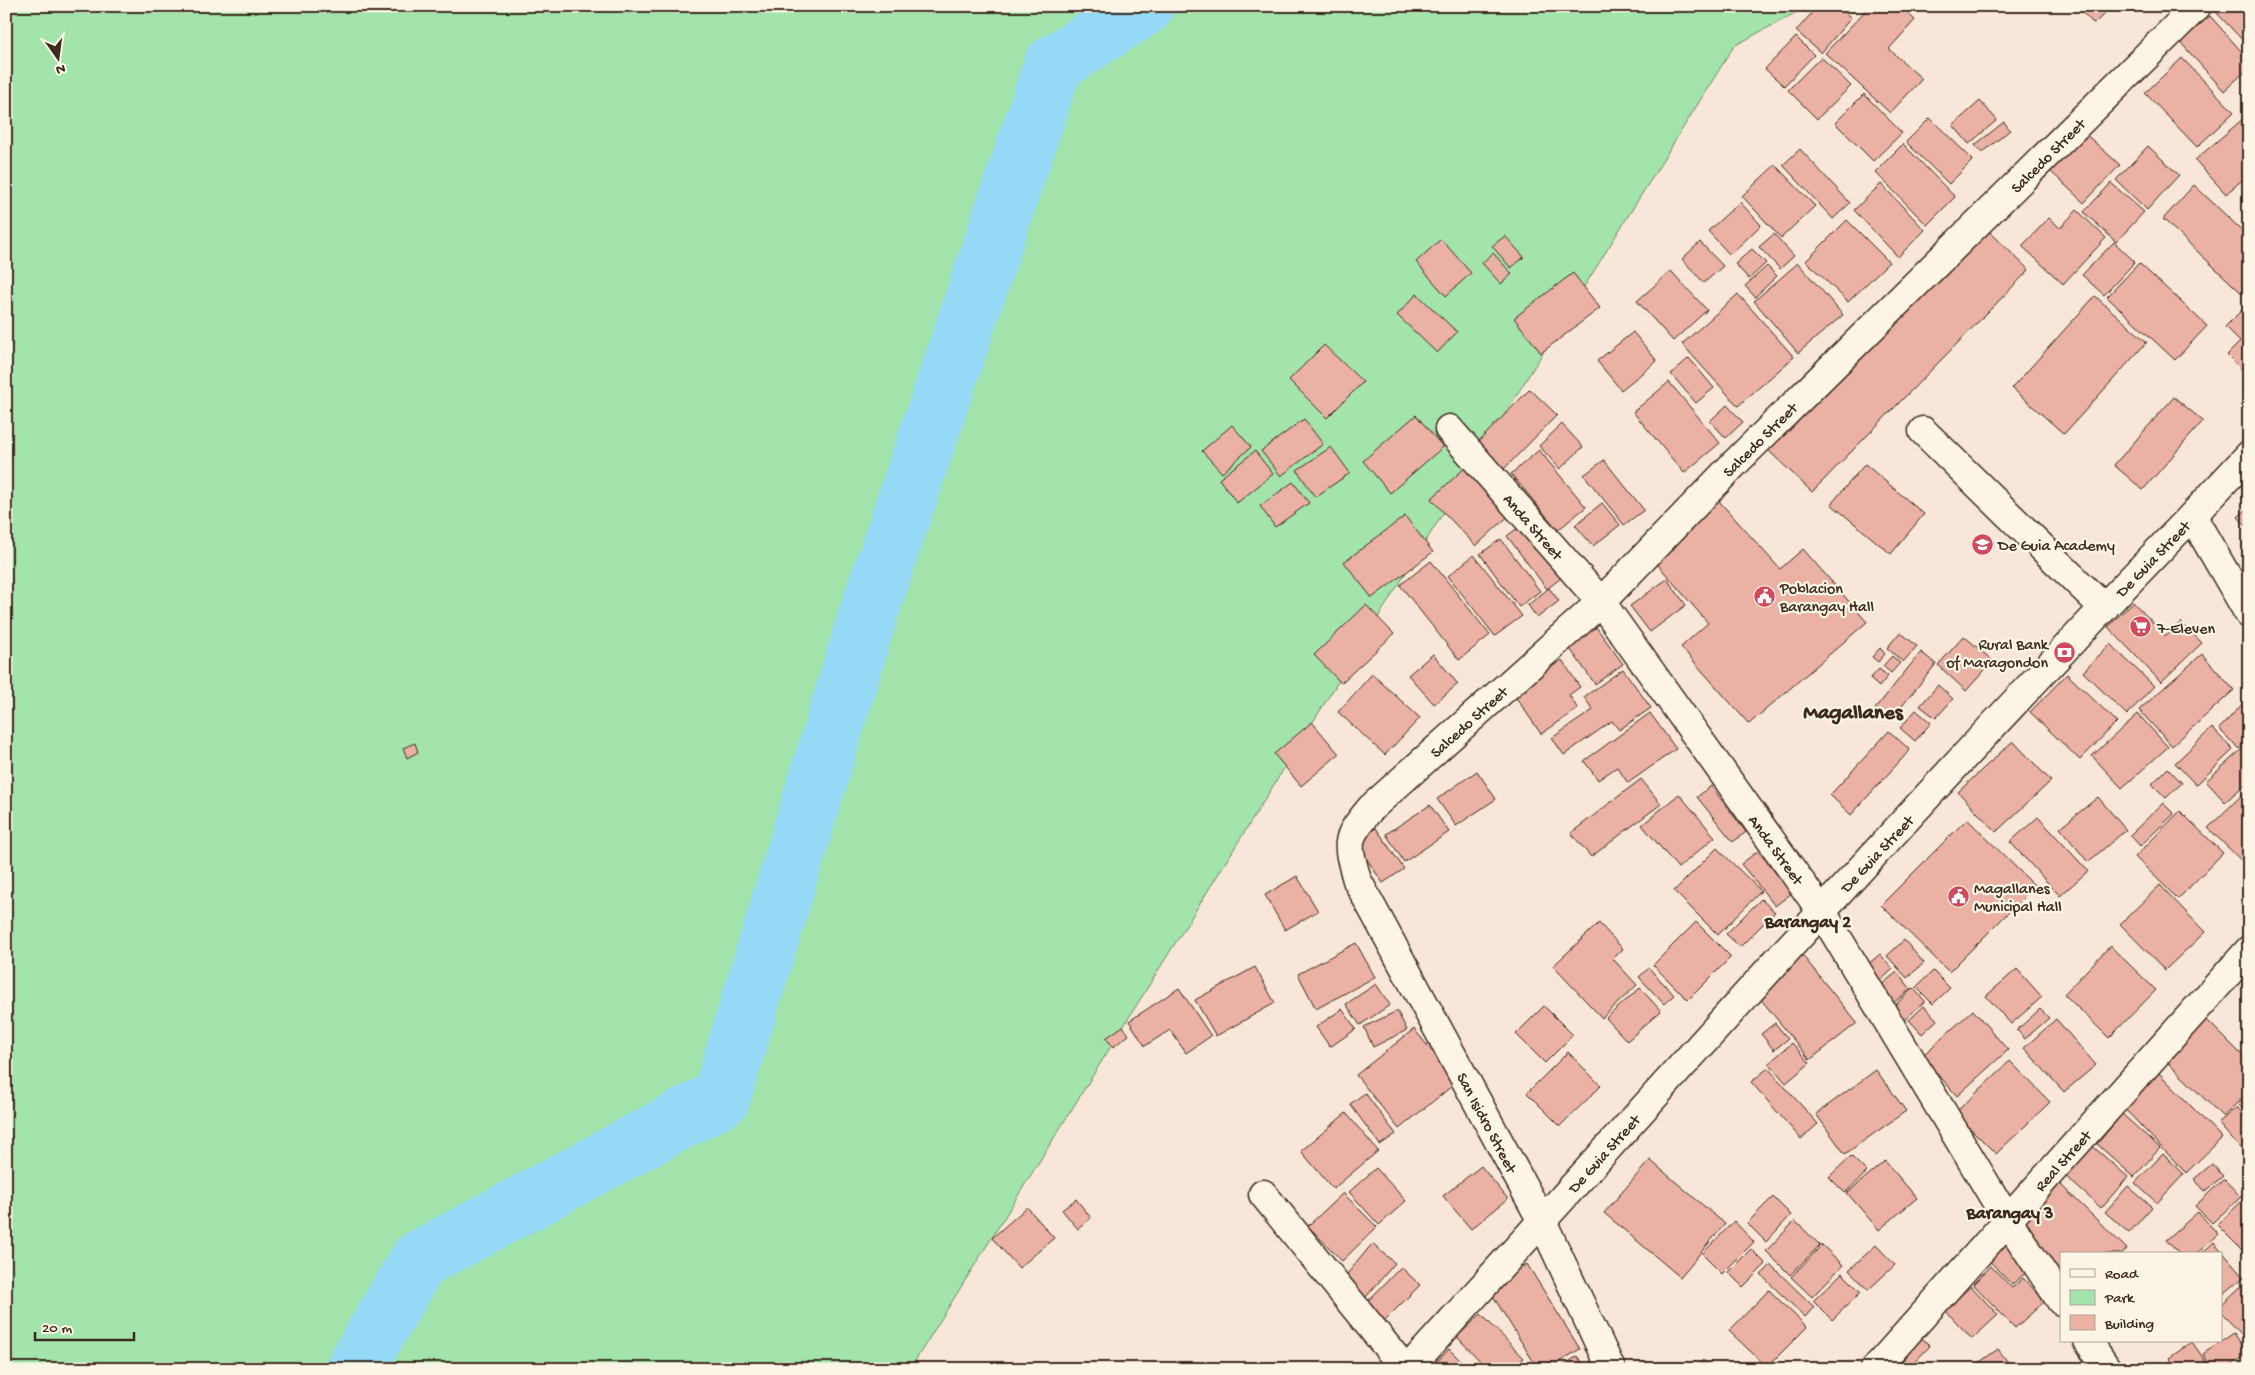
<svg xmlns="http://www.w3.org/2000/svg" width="2255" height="1375" font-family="'Gochi Hand',sans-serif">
  <rect width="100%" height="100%" fill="#f8e7d8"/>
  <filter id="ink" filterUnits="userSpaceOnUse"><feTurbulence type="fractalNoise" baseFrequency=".02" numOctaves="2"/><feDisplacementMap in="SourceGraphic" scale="10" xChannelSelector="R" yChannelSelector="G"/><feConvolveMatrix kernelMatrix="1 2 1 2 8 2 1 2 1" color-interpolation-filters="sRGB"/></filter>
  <g filter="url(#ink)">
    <path fill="#a3e4ac" stroke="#6f8765" d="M6,6H1808L1734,46L910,1369H6Z"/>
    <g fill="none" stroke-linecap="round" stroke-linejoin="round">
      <path stroke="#95d9f7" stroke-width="59" d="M355,1369L419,1260L721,1098L870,609L1053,65L1145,6"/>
    </g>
    <g fill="#eab1a4" stroke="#3b2a1e">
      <path d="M1818,6H1838L1851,18L1821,53L1796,31Z"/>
      <path d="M1870,6H1900L1915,20L1889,49L1922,79L1890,113L1825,53Z"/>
      <path d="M2076,6H2112L2094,24Z"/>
      <path d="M2220,6H2249V47L2215,11Z"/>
      <path d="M2210,16L2249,60V68L2224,91L2180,42Z"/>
      <path d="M1796,37L1814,55L1784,86L1765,69Z"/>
      <path d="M1821,57L1851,86L1817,119L1788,90Z"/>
      <path d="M2182,58L2234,112L2197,147L2145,93Z"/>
      <path d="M1864,94L1902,133L1873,161L1835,123Z"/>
      <path d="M1980,101L1997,120L1969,144L1953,125Z"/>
      <path d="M1930,118L1973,160L1949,184L1906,142Z"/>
      <path d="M2244,118L2249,123V174L2226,194L2195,160Z"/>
      <path d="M2004,122L2010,130L1982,153L1975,145Z"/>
      <path d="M2081,130L2120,165L2084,203L2046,167Z"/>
      <path d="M1903,144L1955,197L1927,225L1875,172Z"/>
      <path d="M2148,146L2179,175L2147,210L2116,180Z"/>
      <path d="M1800,149L1850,203L1833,219L1783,165Z"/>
      <path d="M1775,165L1815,206L1781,238L1742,196Z"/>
      <path d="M2111,183L2144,212L2116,242L2084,212Z"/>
      <path d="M1881,184L1925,230L1898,257L1854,210Z"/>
      <path d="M2194,185L2249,237V300L2163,219Z"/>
      <path d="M1740,202L1761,225L1730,255L1708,231Z"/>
      <path d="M2077,210L2106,238L2063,284L2022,246L2049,218L2060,228Z"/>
      <path d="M1847,220L1889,262L1848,302L1806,261Z"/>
      <path d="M1985,227L2029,270L1812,492L1768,450Z"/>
      <path d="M1774,234L1794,256L1780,269L1759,247Z"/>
      <path d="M1505,236L1524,257L1511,268L1492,246Z"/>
      <path d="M1441,239L1471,273L1446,296L1416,262Z"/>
      <path d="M1700,242L1723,266L1704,283L1682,259Z"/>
      <path d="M2114,242L2135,262L2104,295L2082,275Z"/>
      <path d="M1752,249L1766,263L1749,279L1735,264Z"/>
      <path d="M1493,253L1512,274L1501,284L1482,263Z"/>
      <path d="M1798,263L1843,315L1798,353L1754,301Z"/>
      <path d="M2139,263L2207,326L2175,360L2107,297Z"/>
      <path d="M1767,266L1777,276L1755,297L1745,286Z"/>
      <path d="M1671,271L1707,310L1673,341L1637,301Z"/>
      <path d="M1573,273L1600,308L1541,353L1514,318Z"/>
      <path d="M1417,294L1457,332L1437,353L1397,315Z"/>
      <path d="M1738,294L1794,357L1738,406L1682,344Z"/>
      <path d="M2095,296L2147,342L2064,434L2012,388Z"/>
      <path d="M2249,303V374L2247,375L2227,355L2240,342L2225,327Z"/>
      <path d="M1633,332L1657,361L1621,390L1597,361Z"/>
      <path d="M1324,345L1363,382L1327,418L1289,380Z"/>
      <path d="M1689,358L1714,388L1696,403L1671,374Z"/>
      <path d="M1669,382L1720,443L1684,473L1633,412Z"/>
      <path d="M1530,389L1557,415L1504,469L1477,443Z"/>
      <path d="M2174,397L2203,421L2143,490L2114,465Z"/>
      <path d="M1727,405L1743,422L1726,438L1710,421Z"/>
      <path d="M1416,415L1443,447L1390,493L1363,461Z"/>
      <path d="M1304,419L1323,444L1281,476L1261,451Z"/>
      <path d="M1562,424L1583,447L1560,469L1539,446Z"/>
      <path d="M1232,425L1251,447L1222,473L1202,451Z"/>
      <path d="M1331,447L1350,473L1315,497L1297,470Z"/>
      <path d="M1539,450L1586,507L1558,530L1511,474Z"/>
      <path d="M1255,451L1273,474L1237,503L1219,479Z"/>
      <path d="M1604,460L1644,510L1624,525L1584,475Z"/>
      <path d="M1470,463L1514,511L1476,546L1431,499Z"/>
      <path d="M1865,464L1924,514L1891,554L1831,504Z"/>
      <path d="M1293,482L1309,503L1275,527L1260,506Z"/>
      <path d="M1718,500L1780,569L1803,549L1867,622L1749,724L1681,647L1708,623L1652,558Z"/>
      <path d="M1602,503L1620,525L1593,546L1575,525Z"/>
      <path d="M2249,507V529L2238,517Z"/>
      <path d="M1405,516L1433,552L1372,598L1344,562Z"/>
      <path d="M1526,522L1566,574L1547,589L1507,536Z"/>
      <path d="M1501,539L1540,591L1519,607L1480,554Z"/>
      <path d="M1474,555L1522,616L1495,636L1448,576Z"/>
      <path d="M1431,561L1490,635L1459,660L1400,585Z"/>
      <path d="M1667,579L1686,605L1650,632L1630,606Z"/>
      <path d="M1549,588L1559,601L1537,618L1528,605Z"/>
      <path d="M2133,602L2166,636L2181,622L2202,643L2161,682L2108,627Z"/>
      <path d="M1366,605L1394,634L1341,683L1314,655Z"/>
      <path d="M1596,627L1623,664L1595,684L1568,646Z"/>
      <path d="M1900,632L1917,646L1903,662L1887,648Z"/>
      <path d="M1964,636L1993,661L1966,691L1938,665Z"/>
      <path d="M2110,644L2154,686L2127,715L2083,672Z"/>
      <path d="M1880,648L1885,654L1878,662L1872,657Z"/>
      <path d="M1921,652L1936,664L1890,721L1875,709Z"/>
      <path d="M1433,654L1458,684L1434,704L1408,675Z"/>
      <path d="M2202,654L2234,690L2172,746L2139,710Z"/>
      <path d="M1892,656L1900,663L1891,673L1883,666Z"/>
      <path d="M1562,660L1580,687L1569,695L1578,709L1541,734L1513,693Z"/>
      <path d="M1623,669L1651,708L1619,730L1612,721L1564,755L1552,738L1593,710L1584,697Z"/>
      <path d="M1879,669L1888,676L1879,687L1870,679Z"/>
      <path d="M1372,674L1420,718L1385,755L1338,712Z"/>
      <path d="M2067,674L2117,722L2080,760L2030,712Z"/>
      <path d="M1938,685L1953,699L1936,718L1920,706Z"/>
      <path d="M2248,698L2249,739L2239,749L2219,729Z"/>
      <path d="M1916,710L1931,723L1915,741L1900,728Z"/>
      <path d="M1650,713L1676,749L1628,783L1617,767L1598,780L1584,761Z"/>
      <path d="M2138,714L2168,747L2122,788L2092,756Z"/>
      <path d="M1312,722L1339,754L1301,786L1274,754Z"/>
      <path d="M2212,728L2233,750L2196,785L2175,763Z"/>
      <path d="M1889,731L1910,750L1851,815L1830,795Z"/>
      <path d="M2013,741L2051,781L1996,832L1958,792Z"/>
      <path d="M415,743L418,752L407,758L403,748Z"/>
      <path d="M2249,743V781L2225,802L2206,781Z"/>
      <path d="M2168,768L2182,783L2166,798L2152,784Z"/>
      <path d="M1477,771L1496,799L1456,826L1437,799Z"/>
      <path d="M1641,779L1661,804L1591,857L1571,833Z"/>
      <path d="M1711,786L1746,832L1733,842L1697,797Z"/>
      <path d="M2249,788V868L2208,828Z"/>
      <path d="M1679,794L1715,837L1678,868L1642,825Z"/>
      <path d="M2098,797L2126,830L2088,862L2060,828Z"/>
      <path d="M2163,803L2174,814L2140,846L2130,835Z"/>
      <path d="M1430,805L1449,832L1404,862L1386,834Z"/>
      <path d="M2180,811L2223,853L2178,899L2135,857Z"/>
      <path d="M2038,817L2088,871L2060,896L2010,842Z"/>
      <path d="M1967,819L2035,886L1949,972L1881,905Z"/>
      <path d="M1376,828L1404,869L1383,883L1355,842Z"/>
      <path d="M1717,848L1761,891L1718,935L1674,891Z"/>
      <path d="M1758,851L1792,893L1775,906L1741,864Z"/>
      <path d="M1297,876L1318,911L1285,930L1265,895Z"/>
      <path d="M2160,885L2205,932L2165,970L2120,924Z"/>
      <path d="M1761,899L1775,912L1740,947L1726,934Z"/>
      <path d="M1696,922L1731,957L1688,1000L1653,965Z"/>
      <path d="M1599,923L1623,949L1613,959L1637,985L1602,1018L1553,966Z"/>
      <path d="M1904,940L1924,963L1907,978L1887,956Z"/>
      <path d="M1356,943L1375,977L1316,1009L1298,974Z"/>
      <path d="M2110,946L2156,990L2109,1038L2064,994Z"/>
      <path d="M1880,954L1893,969L1872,988L1859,972Z"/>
      <path d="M1802,955L1857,1023L1810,1060L1755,992Z"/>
      <path d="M1255,967L1275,1003L1216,1036L1195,1000Z"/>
      <path d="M1649,968L1674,995L1664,1004L1639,977Z"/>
      <path d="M2017,969L2042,997L2011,1024L1986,996Z"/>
      <path d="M1933,971L1950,988L1933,1004L1916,987Z"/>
      <path d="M1897,972L1911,989L1888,1007L1874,991Z"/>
      <path d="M1376,984L1390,1005L1360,1025L1346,1004Z"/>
      <path d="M1179,988L1211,1036L1186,1053L1170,1030L1145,1046L1129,1021Z"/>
      <path d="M1640,988L1661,1011L1627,1041L1606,1018Z"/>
      <path d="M1913,988L1925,1001L1901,1023L1890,1010Z"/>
      <path d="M1544,1006L1573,1035L1545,1063L1516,1034Z"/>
      <path d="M1924,1006L1937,1020L1922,1034L1909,1020Z"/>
      <path d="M1342,1009L1356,1029L1330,1047L1316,1027Z"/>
      <path d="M2040,1009L2049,1018L2025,1039L2017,1030Z"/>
      <path d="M1973,1010L2008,1050L1957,1096L1922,1056Z"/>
      <path d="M1397,1011L1407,1030L1373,1047L1364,1027Z"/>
      <path d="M2204,1017L2249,1062V1091L2223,1117L2163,1058Z"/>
      <path d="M2056,1019L2096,1065L2064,1092L2024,1048Z"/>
      <path d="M1775,1023L1788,1039L1774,1050L1761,1034Z"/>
      <path d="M1123,1026L1129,1035L1113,1047L1106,1038Z"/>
      <path d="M1414,1029L1457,1082L1399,1129L1356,1075Z"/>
      <path d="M1792,1043L1810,1063L1786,1083L1769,1063Z"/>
      <path d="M1568,1052L1601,1086L1560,1126L1527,1093Z"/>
      <path d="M2010,1061L2050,1102L1996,1154L1955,1113Z"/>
      <path d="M1768,1068L1818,1124L1801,1139L1751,1082Z"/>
      <path d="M1876,1070L1906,1111L1845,1154L1816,1114Z"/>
      <path d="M2157,1071L2222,1138L2186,1173L2121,1105Z"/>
      <path d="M1365,1093L1396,1134L1380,1145L1350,1104Z"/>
      <path d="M2249,1094V1116L2238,1104Z"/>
      <path d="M2237,1107L2249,1121V1152L2246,1155L2218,1123Z"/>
      <path d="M1346,1113L1378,1151L1333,1189L1301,1151Z"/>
      <path d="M2122,1114L2160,1148L2134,1177L2097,1144Z"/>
      <path d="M2090,1144L2128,1177L2101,1208L2063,1174Z"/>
      <path d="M2163,1154L2184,1174L2157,1203L2135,1183Z"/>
      <path d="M1851,1156L1867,1172L1845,1193L1829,1177Z"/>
      <path d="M1650,1160L1725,1224L1680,1277L1604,1213Z"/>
      <path d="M1885,1161L1917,1198L1879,1230L1847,1193Z"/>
      <path d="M2212,1164L2223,1176L2205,1191L2194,1179Z"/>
      <path d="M1481,1166L1508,1199L1471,1229L1443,1196Z"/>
      <path d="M1376,1168L1406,1201L1379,1225L1349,1192Z"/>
      <path d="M2224,1179L2241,1197L2212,1223L2195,1206Z"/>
      <path d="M2059,1183L2127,1249L2121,1254H2061V1272L2016,1227Z"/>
      <path d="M2128,1186L2152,1207L2129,1233L2105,1212Z"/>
      <path d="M1343,1193L1377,1227L1342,1261L1308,1226Z"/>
      <path d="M1773,1197L1791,1215L1766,1242L1747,1223Z"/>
      <path d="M2246,1197L2249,1200V1257L2217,1225Z"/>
      <path d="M1076,1199L1091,1218L1078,1229L1062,1210Z"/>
      <path d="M1027,1207L1054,1238L1019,1268L992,1238Z"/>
      <path d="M2198,1212L2218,1234L2196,1254H2179L2166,1240Z"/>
      <path d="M1734,1221L1754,1242L1722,1274L1702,1254Z"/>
      <path d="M1795,1221L1820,1245L1790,1275L1766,1251Z"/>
      <path d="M2002,1239L2030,1269L2012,1285L1984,1255Z"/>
      <path d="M2214,1242L2244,1277L2221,1296V1254H2201Z"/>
      <path d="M1372,1244L1395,1263L1360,1304L1338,1285Z"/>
      <path d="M1822,1245L1843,1265L1812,1297L1791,1277Z"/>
      <path d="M1876,1245L1895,1265L1868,1290L1849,1270Z"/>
      <path d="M1751,1249L1766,1264L1743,1287L1728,1272Z"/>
      <path d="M1527,1264L1580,1349L1548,1369H1538L1488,1288Z"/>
      <path d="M1771,1265L1814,1307L1805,1317L1761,1275Z"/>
      <path d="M1991,1266L2012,1288L2023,1278L2045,1301L2015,1328L1973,1284Z"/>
      <path d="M1401,1267L1420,1285L1383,1322L1365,1304Z"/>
      <path d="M1842,1273L1861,1292L1832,1320L1813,1301Z"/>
      <path d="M2248,1280L2249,1281V1342L2221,1313V1305Z"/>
      <path d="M1971,1286L1998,1315L1972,1339L1945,1310Z"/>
      <path d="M1769,1290L1807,1327L1767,1367L1729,1331Z"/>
      <path d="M1481,1314L1524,1358L1513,1369H1488L1457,1337Z"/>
      <path d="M2234,1333L2248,1354L2226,1369H2212L2203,1354Z"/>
      <path d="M1920,1336L1930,1346L1908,1369H1887Z"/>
      <path d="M2192,1342L2211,1369H2177L2169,1358Z"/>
      <path d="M1449,1349L1469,1369H1430Z"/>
      <path d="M1998,1349L2013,1369H1970Z"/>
      <path d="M1577,1356L1587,1369H1559Z"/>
      <path d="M1703,1360L1712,1369H1694Z"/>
    </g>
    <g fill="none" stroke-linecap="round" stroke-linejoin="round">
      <defs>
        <g id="minor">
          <path d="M1449,429L1601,602L1822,912L2008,1221L2061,1301"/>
          <path d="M1923,431L2104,608"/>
          <path d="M1263,1194L1405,1369"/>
          <path d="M2088,1341L2107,1369"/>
          <path d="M1408,1369C1668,1083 1923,793 2192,516"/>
          <path d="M1611,1369L1542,1221L1357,880C1346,841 1345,839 1371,808L1601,602L1735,463L2197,6"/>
          <path d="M1875,1369L2249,950"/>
        </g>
        <path id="major" d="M2249,455L2192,516L2249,614"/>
      </defs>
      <use href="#minor" stroke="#3b2a1e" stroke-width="31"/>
      <use href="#major" stroke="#3b2a1e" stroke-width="31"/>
      <use href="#minor" stroke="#fcf5e5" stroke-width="28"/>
      <use href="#major" stroke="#fcf5e5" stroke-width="28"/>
    </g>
  </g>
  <defs>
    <symbol id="school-disc" viewBox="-11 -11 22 22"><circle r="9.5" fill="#d1495b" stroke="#fcf5e5"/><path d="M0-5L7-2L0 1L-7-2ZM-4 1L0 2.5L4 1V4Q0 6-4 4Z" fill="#fff"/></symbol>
    <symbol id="civic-disc" viewBox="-11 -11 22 22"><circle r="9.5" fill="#d1495b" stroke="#fcf5e5"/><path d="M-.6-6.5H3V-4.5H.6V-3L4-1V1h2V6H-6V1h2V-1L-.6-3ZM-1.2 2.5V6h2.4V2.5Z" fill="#fff"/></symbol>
    <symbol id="supermarket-disc" viewBox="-11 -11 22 22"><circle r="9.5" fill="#d1495b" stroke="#fcf5e5"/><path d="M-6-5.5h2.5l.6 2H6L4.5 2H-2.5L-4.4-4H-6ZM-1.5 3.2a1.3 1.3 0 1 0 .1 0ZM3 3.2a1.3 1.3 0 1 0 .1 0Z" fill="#fff"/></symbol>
    <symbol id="bank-disc" viewBox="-11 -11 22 22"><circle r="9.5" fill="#d1495b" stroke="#fcf5e5"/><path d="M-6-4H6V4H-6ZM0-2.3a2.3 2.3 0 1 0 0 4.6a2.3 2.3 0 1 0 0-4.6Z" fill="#fff"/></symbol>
  </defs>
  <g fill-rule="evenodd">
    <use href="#school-disc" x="1970" y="532" width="25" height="25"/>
    <use href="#civic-disc" x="1752" y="584" width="25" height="25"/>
    <use href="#supermarket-disc" x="2128" y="614" width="25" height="25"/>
    <use href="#bank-disc" x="2052" y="640" width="25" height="25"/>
    <use href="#civic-disc" x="1946" y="884" width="25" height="25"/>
  </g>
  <g text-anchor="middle" stroke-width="4.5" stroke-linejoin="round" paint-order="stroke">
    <g font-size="16" fill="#3b2a1e" stroke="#fcf5e5">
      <text transform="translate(2047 155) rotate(-45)" y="6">Salcedo Street</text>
      <text transform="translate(1759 439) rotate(-45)" y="6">Salcedo Street</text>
      <text transform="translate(1534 526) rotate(49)" y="6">Anda Street</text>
      <text transform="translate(2152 558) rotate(-46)" y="6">De Guia Street</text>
      <text transform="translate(1468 721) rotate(-42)" y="6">Salcedo Street</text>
      <text transform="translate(1777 849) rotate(54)" y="6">Anda Street</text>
      <text transform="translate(1876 853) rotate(-47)" y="6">De Guia Street</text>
      <text transform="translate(1488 1122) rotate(62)" y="6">San Isidro Street</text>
      <text transform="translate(1603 1153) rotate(-48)" y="6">De Guia Street</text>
      <text transform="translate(2062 1160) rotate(-48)" y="6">Real Street</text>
    </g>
    <g font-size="16" fill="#3b2a1e" stroke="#fcf5e5" text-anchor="start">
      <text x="1998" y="550">De Guia Academy</text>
      <text x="1780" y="593">Poblacion<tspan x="1780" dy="18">Barangay Hall</tspan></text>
      <text x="2157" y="633">7-Eleven</text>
      <text x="2048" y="649" text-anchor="end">Rural Bank<tspan x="2048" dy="18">of Maragondon</tspan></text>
      <text x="1974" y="893">Magallanes<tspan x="1974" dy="18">Municipal Hall</tspan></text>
    </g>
    <g font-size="18" font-weight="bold" fill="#3b2a1e" stroke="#fcf5e5">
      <text x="1808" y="927">Barangay 2</text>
      <text x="2010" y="1218">Barangay 3</text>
    </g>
    <g font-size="21" font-weight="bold" fill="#3b2a1e" stroke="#fcf5e5">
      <text x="1853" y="718">Magallanes</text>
    </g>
  </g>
  <rect width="2255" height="1375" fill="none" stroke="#fcf5e5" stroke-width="25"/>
  <rect x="12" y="12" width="2230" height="1350" fill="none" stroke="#3b2a1e" stroke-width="2" filter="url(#ink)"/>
  <rect x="2060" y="1252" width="162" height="90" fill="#fcf5e5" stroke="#afa495"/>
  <rect x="2070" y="1269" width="25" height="8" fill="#fcf5e5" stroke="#afa495"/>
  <text x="2105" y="1278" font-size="15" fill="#3b2a1e">Road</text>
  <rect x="2070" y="1290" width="25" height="15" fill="#a3e4ac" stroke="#afa495"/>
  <text x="2105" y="1302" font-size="15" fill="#3b2a1e">Park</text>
  <rect x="2070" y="1315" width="25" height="15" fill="#eab1a4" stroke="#afa495"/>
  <text x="2105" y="1328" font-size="15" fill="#3b2a1e">Building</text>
  <g transform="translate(58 58) rotate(166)" stroke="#fcf5e5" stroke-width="4" paint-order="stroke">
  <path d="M0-4L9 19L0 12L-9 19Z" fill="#3b2a1e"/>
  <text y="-8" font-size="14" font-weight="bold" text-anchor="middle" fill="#3b2a1e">N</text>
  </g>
  <path d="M35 1332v8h99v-8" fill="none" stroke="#3b2a1e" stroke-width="2.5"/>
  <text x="42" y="1332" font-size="15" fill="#3b2a1e" stroke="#fcf5e5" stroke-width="4" paint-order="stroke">20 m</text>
</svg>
